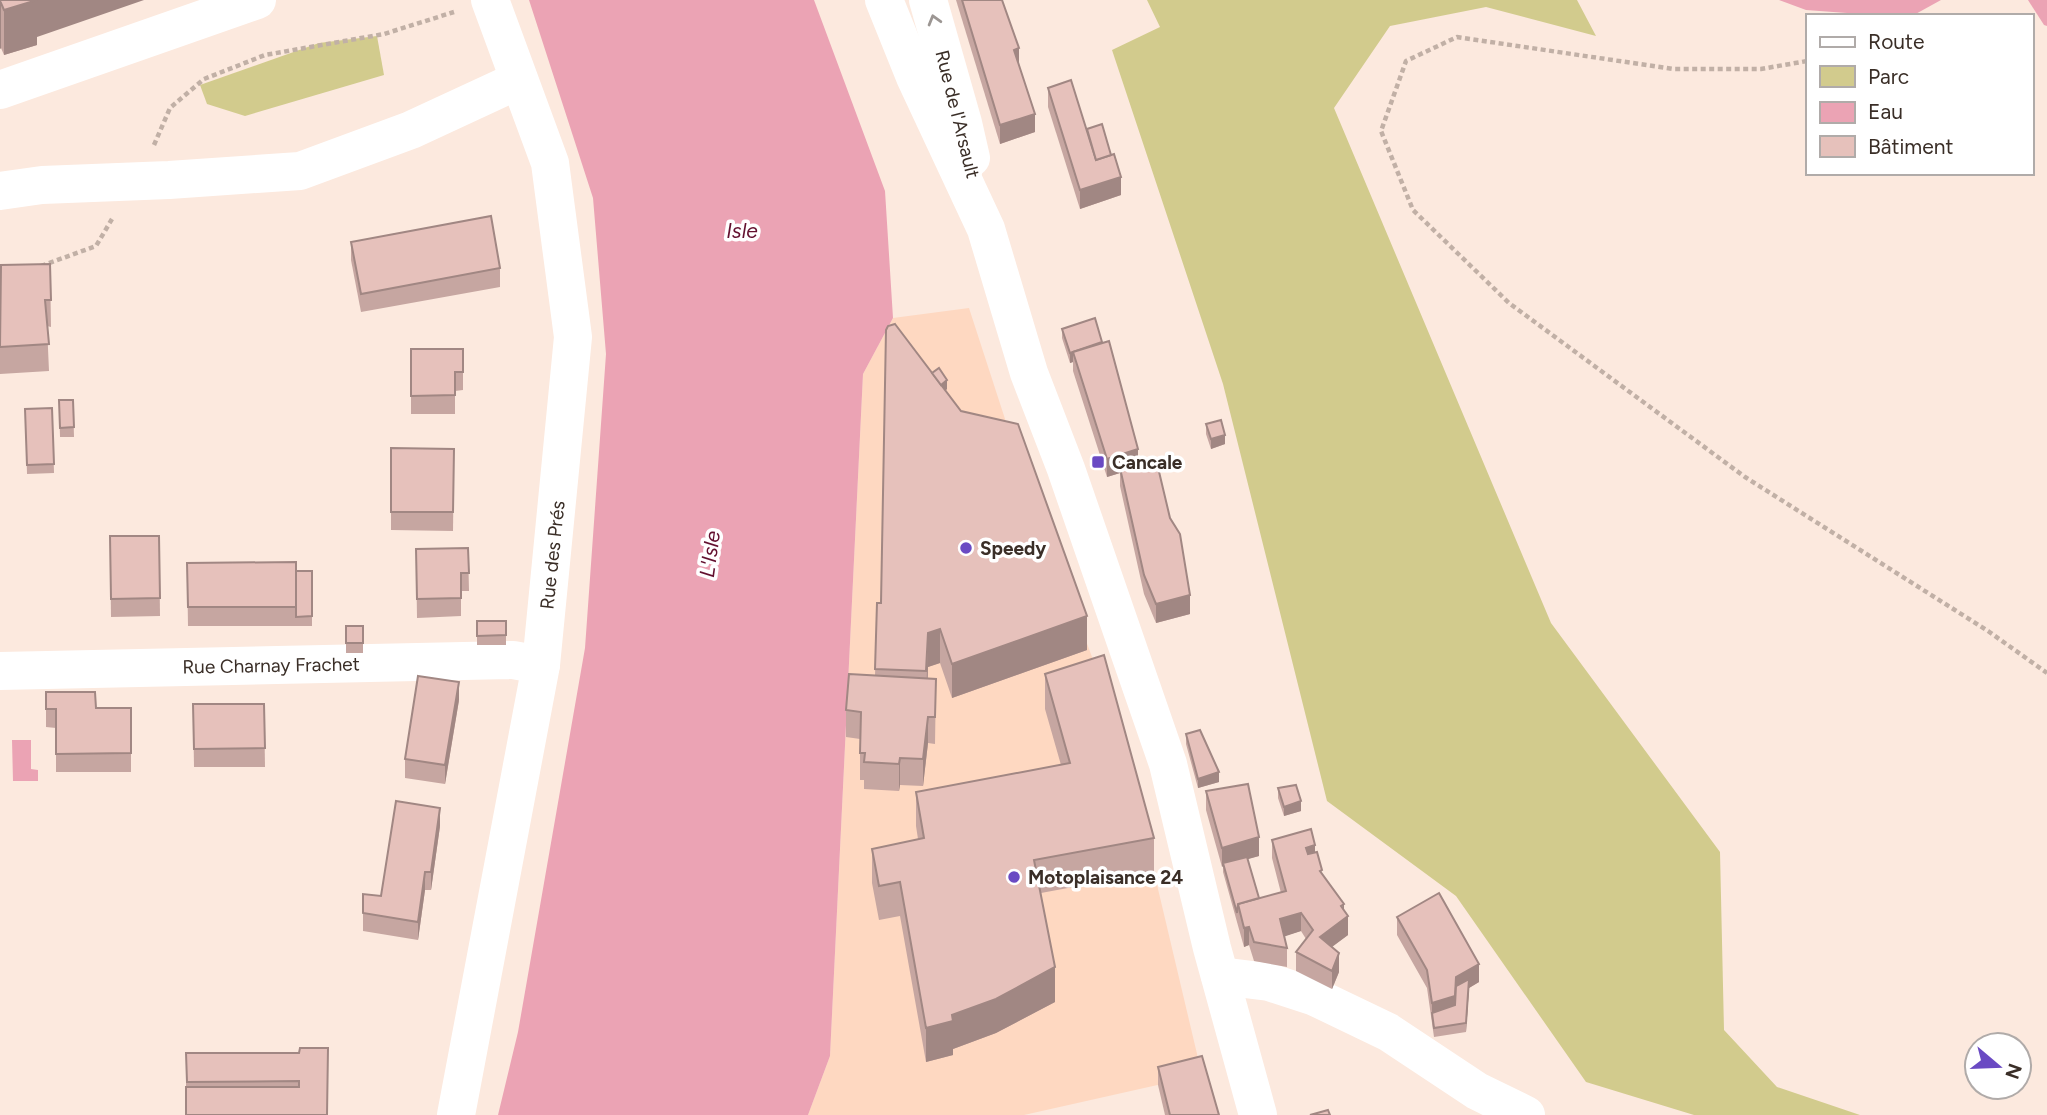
<svg xmlns="http://www.w3.org/2000/svg" width="2047" height="1115" font-family="Figtree,sans-serif">
<style>
.built{fill:#fed8c1}
.green{fill:#d2cb8d}
.water{fill:#eba3b4}
.lines{fill:none;stroke-linecap:round;stroke-linejoin:round}
.path{stroke:#c1b0a6;stroke-width:4.5;stroke-dasharray:5 3.5;stroke-linecap:butt}
.minor{stroke:#fff;stroke-width:38}
.major{stroke:#fff;stroke-width:38}
.wall{fill:#c6a6a1}
.shaded-wall{fill:#a18783}
.building{fill:#e6c1bb;stroke:#a18783;stroke-width:2}
.oneway{stroke:#9c9693}
.poi-dot{fill:#6a4ac3;stroke:#fff;stroke-width:2.5}
.labels{text-anchor:middle;stroke-width:7;stroke-linejoin:round;paint-order:stroke}
.street-label{font-size:19px;fill:#3a2e27;stroke:#fff}
.poi-label{font-size:19px;font-weight:bold;fill:#3a2e27;stroke:#fff;text-anchor:start}
.water-label{font-size:21px;font-style:italic;fill:#63102f;stroke:#fff}
</style>
<rect width="100%" height="100%" fill="#fce9de"/>
<!-- built -->
<path class="built" d="M969,308L1018,459L1104,689L1154,872L1202,1075L1024,1115H808L830,1056L863,374L893,318Z"/>
<!-- green -->
<g class="green">
<path d="M1147,0H1577L1596,36L1486,7L1390,26L1334,108L1551,623L1720,852L1724,1030L1777,1087L1860,1115H1694L1586,1082L1456,896L1327,801L1223,384L1112,50L1160,27Z"/>
<path d="M377,36L384,75L245,116L207,104L200,85L319,43Z"/>
</g>
<!-- water -->
<g class="water">
<path d="M529,0H814L885,191L893,318L863,374L830,1056L808,1115H498L518,1032L585,648L606,354L593,198Z"/>
<path d="M1779,0H1941L1912,16H1888L1806,10Z"/>
<path d="M2028,0H2047V26L2044,25Z"/>
<path d="M12,740H31V769L38,770V781H13Z"/>
</g>
<g class="lines">
<!-- path -->
<g class="path">
<path d="M1807,61L1761,69H1673L1457,37L1406,61L1381,131L1413,210L1509,303L1745,477L1988,631L2047,673"/>
<path d="M154,145L170,108L204,79L265,55L384,34L454,12"/>
<path d="M41,266L96,246L112,219"/>
</g>
<!-- minor -->
<g class="minor">
<path d="M0,90L257,0"/>
<path d="M0,191L42,185L169,180L300,171L411,130L519,80"/>
<path d="M0,671L513,660L541,665"/>
<path d="M1220,976L1269,982L1315,997L1388,1032L1477,1091L1526,1115"/>
<path d="M456,1115L541,665L573,337L550,163L490,0"/>
</g>
<!-- major -->
<g class="major">
<path d="M884,0L915,77L986,229L1029,373L1066,469L1168,764L1212,948L1258,1115"/>
<path d="M928,0L963,123L971,158"/>
</g>
</g>
<!-- wall -->
<g class="wall">
<path d="M0,0L37,37V45L4,55L1,48L0,49Z"/>
<path d="M956,0H1002L1019,65L1035,132L1000,144Z"/>
<path d="M1048,88L1087,129L1121,195L1080,209L1048,107Z"/>
<path d="M351,242L500,268V287L361,312L351,260Z"/>
<path d="M50,264L51,327L47,326L49,371L0,374V285Z"/>
<path d="M1062,329L1138,463L1190,614L1156,623L1144,594L1120,486V473L1107,477L1073,371V362L1070,363L1062,338Z"/>
<path d="M411,349H463V390L455,391V414H411Z"/>
<path d="M932,373L947,389L945,391L1087,650L952,698L940,663L928,667V678L936,679L935,744L928,743L923,786L900,785L899,791L864,789V780H860V739L846,737V710L875,676L877,603H881Z"/>
<path d="M59,400H73L74,437H60Z"/>
<path d="M52,408L54,473L27,474L25,409Z"/>
<path d="M1206,424L1225,444L1211,449L1206,434Z"/>
<path d="M391,448L454,449L453,531L391,530Z"/>
<path d="M110,536H159L160,616L111,617Z"/>
<path d="M468,548L469,591H461V616L417,618L416,549Z"/>
<path d="M187,563L296,571H312V626H188Z"/>
<rect x="477" y="621" width="29" height="24"/>
<rect x="346" y="626" width="17" height="27"/>
<path d="M1045,674L1154,838V872L1041,893L1055,1002L996,1033L953,1049V1055L926,1062L900,916L879,920L872,883V849L918,839L916,826V792L1061,765L1045,709Z"/>
<path d="M46,692L96,708H131V772H56V728L46,727Z"/>
<path d="M459,700L445,784L405,778V759Z"/>
<path d="M193,704H264L265,767H194Z"/>
<path d="M1186,734L1219,782L1198,788L1186,744Z"/>
<path d="M1278,788L1301,811L1284,816L1278,798Z"/>
<path d="M1206,791L1259,856L1247,859L1259,898L1281,893L1272,858V840L1315,852L1322,874L1344,910L1348,935L1331,947L1339,972L1332,989L1296,971V952L1306,939L1301,931L1284,936L1287,948V967L1254,961L1249,945L1244,947L1223,872V866L1222,867L1206,810Z"/>
<path d="M440,826L431,890H425L418,940L363,931V894L381,896Z"/>
<path d="M1397,917L1479,982L1469,988L1466,1032L1434,1037L1427,988L1397,935Z"/>
<path d="M186,1053H299L327,1115H186Z"/>
<path d="M1158,1067L1219,1115H1165L1158,1085Z"/>
</g>
<!-- shaded-wall -->
<g class="shaded-wall">
<path d="M34,0H144L37,37V45L4,55V10Z"/>
<path d="M1,3V48L0,49V4Z"/>
<path d="M1019,48V67L1014,50Z"/>
<path d="M1035,114V132L1000,144V125Z"/>
<path d="M1121,177V195L1080,209V190Z"/>
<path d="M1073,352V362L1070,363V353Z"/>
<path d="M947,380V389L937,398V388Z"/>
<path d="M1225,435V444L1211,449V439Z"/>
<path d="M1138,449V467L1120,468V473L1107,477V459Z"/>
<path d="M1190,595V614L1156,623V604Z"/>
<path d="M1087,616V650L952,698V664Z"/>
<path d="M940,629V663L928,667L926,705L928,633Z"/>
<path d="M459,682V700L445,784V765Z"/>
<path d="M928,717V743L923,786V759Z"/>
<path d="M900,758V785L899,791V764Z"/>
<path d="M1219,772V782L1198,788V779Z"/>
<path d="M1301,801V811L1284,816V807Z"/>
<path d="M440,808V826L431,890V872Z"/>
<path d="M1259,837V856L1224,866L1223,863V866L1222,867V848Z"/>
<path d="M1315,845V864L1306,866V848Z"/>
<path d="M425,872V890L418,940V922Z"/>
<path d="M1344,904V920L1348,916V935L1320,956V937Z"/>
<path d="M1301,913V931L1280,938V919Z"/>
<path d="M1249,927V945L1244,947V928Z"/>
<path d="M1339,953V972L1332,989V971Z"/>
<path d="M1479,964V982L1469,988L1466,1032V1023L1455,1015L1432,1013V1003L1456,977Z"/>
<path d="M1055,967V1002L996,1033L953,1049V1055L926,1062V1028Z"/>
</g>
<!-- building -->
<g class="building">
<path d="M0,0H37L4,10L1,3L0,4Z"/>
<path d="M962,0H1002L1019,48L1014,50L1035,114L1000,125Z"/>
<path d="M1071,80L1096,160L1114,154L1121,177L1080,190L1048,88Z"/>
<path d="M1102,124L1111,155L1096,160L1087,129Z"/>
<path d="M491,216L500,268L361,294L351,242Z"/>
<path d="M50,264L51,300H45L49,344L0,347L1,265Z"/>
<path d="M1095,318L1102,342L1070,353L1062,329Z"/>
<path d="M895,324L961,411L1018,424L1087,616L952,664L940,629L928,633L926,671L875,669L877,603H881L886,330L888,326Z"/>
<path d="M1109,341L1138,449L1107,459L1073,352Z"/>
<path d="M411,349H463V372H455V395L411,396Z"/>
<path d="M939,368L947,380L941,385L932,373Z"/>
<path d="M59,400H73L74,427L60,428Z"/>
<path d="M52,408L54,464L27,465L25,409Z"/>
<path d="M1221,420L1225,435L1211,439L1206,424Z"/>
<path d="M391,448L454,449L453,512H391Z"/>
<path d="M1156,459L1170,518L1180,534L1190,595L1156,604L1144,575L1120,468Z"/>
<path d="M110,536H159L160,598L111,599Z"/>
<path d="M468,548L469,573H461V598L417,599L416,549Z"/>
<path d="M296,562V607H188L187,563Z"/>
<path d="M296,571H312V616L296,617Z"/>
<path d="M477,621H506V635L477,636Z"/>
<rect x="346" y="626" width="17" height="17"/>
<path d="M1104,655L1154,838L1034,860L1055,967L996,999L952,1015L953,1021L926,1028L900,882L879,886L872,849L924,838L916,792L1070,763L1045,674Z"/>
<path d="M849,674L936,679L935,717H928L923,759L900,758L899,764L864,762L865,753H860L861,712L846,710Z"/>
<path d="M418,676L459,682L445,765L405,759Z"/>
<path d="M46,692H95L96,708H131V753L56,754V709H46Z"/>
<path d="M193,704H264L265,748L194,749Z"/>
<path d="M1200,730L1219,772L1198,779L1186,734Z"/>
<path d="M1248,784L1259,837L1222,848L1206,791Z"/>
<path d="M1296,785L1301,801L1284,807L1278,788Z"/>
<path d="M396,801L440,808L431,872H425L418,922L363,913V894L381,896Z"/>
<path d="M1311,829L1315,845L1306,848L1308,854L1317,852L1322,870L1320,871L1344,904L1341,906L1348,916L1320,937L1339,953L1332,971L1296,952L1313,930L1301,913L1280,919L1287,948L1254,942L1249,927L1244,928L1238,904L1286,891L1272,840Z"/>
<path d="M1247,857L1259,898L1238,904L1237,913L1223,863Z"/>
<path d="M1439,893L1479,964L1456,977L1455,996L1432,1003L1427,970L1397,917Z"/>
<path d="M1469,979L1466,1023L1434,1028L1432,1013L1455,1005L1456,986Z"/>
<path d="M300,1048H328L327,1115H186V1087H299V1081L187,1082L186,1053H299Z"/>
<path d="M1202,1056L1219,1115H1170L1158,1067Z"/>
<path d="M1328,1110L1330,1115H1310Z"/>
</g>
<!-- one-way arrows -->
<defs><path id="oneway-chevron" d="M-2-3.5L2.5 0L-2 3.5" fill="none" stroke-width="1.6" stroke-linecap="round" stroke-linejoin="round" transform="scale(1.75)"/></defs>
<use class="oneway" href="#oneway-chevron" transform="translate(934 20) rotate(-106)"/>
<!-- markers -->
<g class="poi-dot">
<rect x="1091" y="455" width="14" height="14" rx="3.5"/>
<circle cx="966" cy="548" r="7"/>
<circle cx="1014" cy="877" r="7"/>
</g>
<g class="labels">
<!-- street labels -->
<g class="street-label">
<text transform="translate(958 114) rotate(76)" y="7">Rue de l'Arsault</text>
<text transform="translate(552 555) rotate(-84)" y="7">Rue des Prés</text>
<text transform="translate(271 665) rotate(-1)" y="7">Rue Charnay Frachet</text>
</g>
<!-- poi labels -->
<g class="poi-label">
<text x="1112" y="469">Cancale</text>
<text x="980" y="555">Speedy</text>
<text x="1028" y="884">Motoplaisance 24</text>
</g>
<!-- water labels -->
<g class="water-label">
<text x="742" y="238">Isle</text>
<text transform="translate(710 554) rotate(-82)" y="7">L'Isle</text>
</g>
</g>
<!-- legend -->
<rect x="1806" y="14" width="228" height="161" fill="#ffffff" stroke="#b0aba9" stroke-width="2"/>
<rect x="1820" y="37" width="35" height="10" fill="#ffffff" stroke="#b0aba9" stroke-width="2"/>
<text x="1868" y="49" font-size="21" fill="#3a2e27">Route</text>
<rect x="1820" y="66" width="35" height="21" fill="#d2cb8d" stroke="#b0aba9" stroke-width="2"/>
<text x="1868" y="84" font-size="21" fill="#3a2e27">Parc</text>
<rect x="1820" y="102" width="35" height="21" fill="#eba3b4" stroke="#b0aba9" stroke-width="2"/>
<text x="1868" y="119" font-size="21" fill="#3a2e27">Eau</text>
<rect x="1820" y="136" width="35" height="21" fill="#e6c1bb" stroke="#b0aba9" stroke-width="2"/>
<text x="1868" y="154" font-size="21" fill="#3a2e27">Bâtiment</text>
<!-- north arrow -->
<g transform="translate(1998 1066) rotate(109)"><circle r="33" fill="#ffffff" stroke="#b0aba9" stroke-width="2"/>
<path d="M0-5L12 26L0 18L-12 26Z" fill="#6a4ac3"/>
<text y="-10" font-size="19" font-weight="bold" text-anchor="middle" fill="#3a2e27">N</text>
</g>
</svg>
